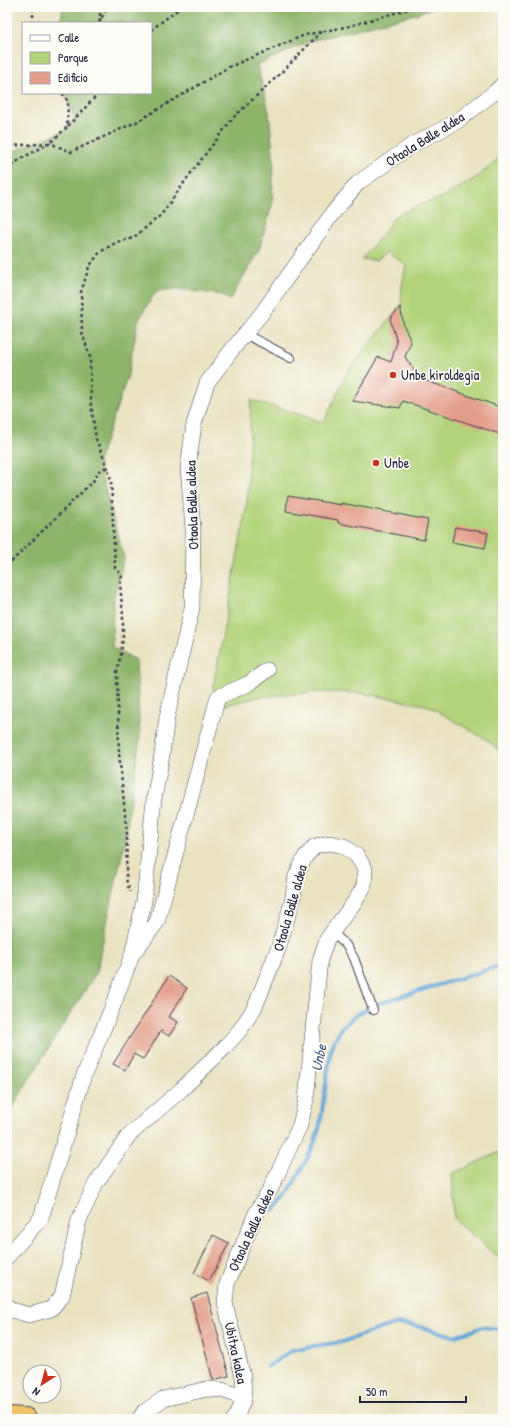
<svg xmlns="http://www.w3.org/2000/svg" width="510" height="1426" font-family="'Patrick Hand',sans-serif">
<style>
.green{fill:#b2d37a;stroke:#6a7a5a}
.forest{fill:#8db56a;stroke:#586c52}
.lines{fill:none;stroke-linecap:round;stroke-linejoin:round}
.stream{stroke:#63a5d7;stroke-width:4}
.building{fill:#e39d8b}
.service-casing{stroke:#403f4f;stroke-width:10}
.minor-casing{stroke:#403f4f;stroke-width:16}
.motorway-casing{stroke:#403f4f;stroke-width:24}
.path{stroke:#403f4f;stroke-width:2.5;stroke-dasharray:3 3;stroke-linecap:butt}
.service{stroke:#fff;stroke-width:8}
.minor{stroke:#fff;stroke-width:15}
.motorway{stroke:#f0c369;stroke-width:22}
.poi-dot{fill:#c8321e;stroke:#fdfcf7;stroke-width:1.5}
.labels{text-anchor:middle;stroke-width:3.5;stroke-linejoin:round;paint-order:stroke}
.street-label{font-size:14px;fill:#22223b;stroke:#fdfcf7}
.poi-label{font-size:14px;fill:#22223b;stroke:#fdfcf7;text-anchor:start}
.water-label{font-size:15px;font-style:italic;fill:#3f5d81;stroke:#fdfcf7}
</style>
<rect width="100%" height="100%" fill="#fdfcf7"/>
<filter id="ink" filterUnits="userSpaceOnUse"><feTurbulence type="fractalNoise" baseFrequency=".025" numOctaves="2"/><feDisplacementMap in="SourceGraphic" scale="8" xChannelSelector="R" yChannelSelector="G"/><feConvolveMatrix kernelMatrix="1 2 1 2 8 2 1 2 1" color-interpolation-filters="sRGB"/></filter>
<filter id="wash" filterUnits="userSpaceOnUse"><feTurbulence type="fractalNoise" baseFrequency=".012" numOctaves="4" result="noise"/><feDisplacementMap in="SourceGraphic" scale="16" xChannelSelector="R" yChannelSelector="G"/><feGaussianBlur stdDeviation="0.9" result="paint"/><feColorMatrix in="noise" values="0 0 0 0 0 0 0 0 0 0 0 0 0 0 0 0 0 1.4 0 .05"/><feComposite in="paint" operator="in"/></filter>
<g filter="url(#wash)">
<rect width="100%" height="100%" fill="#e9e3c2"/>
<!-- green -->
<g class="green">
<path d="M503,155V754L487,740L429,706L362,693L318,692L258,697L222,706L213,688L247,504L251,400L324,422L348,371L401,305L402,286L406,265L387,252L376,261L362,259L382,235L395,216L419,205L443,197L477,177Z"/>
<path d="M503,1150V1258H499L454,1219L452,1174Z"/>
</g>
<!-- forest -->
<path class="forest" d="M63,7H434L416,14L310,41L257,65L269,112L274,161L272,205L259,250L230,300L223,295L177,289L156,291L138,321L128,375L98,462L124,558L113,601L112,647L136,660L140,737L125,840L96,973L23,1089L7,1119V154L66,130L74,119L65,93H151V23H60Z"/>
<g class="lines">
<!-- stream -->
<g class="stream">
<path d="M275,1210L287,1196L313,1147L320,1125L331,1048L341,1028L357,1014L380,1003L503,965"/>
<path d="M267,1367L294,1349H304L314,1346L342,1342L388,1326L399,1324L412,1325L454,1336L472,1331L481,1327L503,1329"/>
</g>
</g>
<g id="blocks">
<!-- building -->
<g class="building">
<path d="M400,307L404,326L411,342L405,357L414,370L424,380L503,408V435L403,401L400,408L352,401L378,357L391,362L397,342L390,319Z"/>
<path d="M288,496L341,505V503L428,520L424,540L338,523V520L286,511Z"/>
<path d="M455,527L488,533L485,548L452,542Z"/>
<path d="M169,976L187,988L169,1017L178,1022L169,1036L161,1031L143,1059L134,1054L125,1070L113,1064Z"/>
<path d="M213,1235L229,1243L209,1281L194,1273Z"/>
<path d="M207,1293L229,1376L213,1380L191,1298Z"/>
</g>
</g>
</g>
<g filter="url(#ink)">
<use href="#blocks" fill-opacity="0" stroke="#403f4f" stroke-width="1"/>
<g class="lines">
<defs>
<g id="service">
<path d="M245,334L291,358"/>
<path d="M332,932L346,945L354,958L373,1010"/>
</g>
<g id="minor">
<path d="M135,951L157,922L218,697L248,684L267,670"/>
<path d="M7,1257L41,1218L84,1075L112,1008L132,955L144,901L154,799L161,761L167,717L192,608L193,529L188,467L194,424L207,383L231,351L262,313L332,214L358,183L412,145L456,122L495,92L503,84"/>
<path d="M7,1306L12,1310L29,1315L51,1309L62,1296L79,1220L96,1183L129,1135L182,1089L224,1048L240,1030L255,1007L278,949L292,903L296,876L305,857L315,846L330,843L344,846L357,856L365,869L364,886L356,900L327,939L320,960L306,1100L300,1125L271,1188L256,1213L227,1284L225,1303L243,1377L244,1398L236,1418L234,1419"/>
<path d="M139,1419L144,1412L163,1399L207,1389L222,1390L244,1398"/>
</g>
<path id="motorway" d="M7,1418L25,1419"/>
</defs>
<!-- service casing -->
<use href="#service" class="service-casing"/>
<!-- minor casing -->
<use href="#minor" class="minor-casing"/>
<!-- motorway casing -->
<use href="#motorway" class="motorway-casing"/>
<!-- path -->
<g class="path">
<path d="M100,7V21"/>
<path d="M33,23V7"/>
<path d="M99,23L107,7"/>
<path d="M151,30L181,7"/>
<path d="M68,126L99,93"/>
<path d="M7,141L10,146L50,143L67,127L68,101L62,93"/>
<path d="M7,169L22,158L50,143L71,152L138,121L229,67L305,35L350,26L415,7"/>
<path d="M108,469L96,439L91,404L90,357L82,332L81,292L89,267L100,252L117,242L133,238L161,215L191,173L233,118L284,70L321,32"/>
<path d="M7,566L94,480L99,471L104,468L108,469L111,480L115,568L121,574L122,579L120,584L123,616V637L121,654L117,672L119,753L127,834L126,879L130,892"/>
</g>
<!-- service -->
<use href="#service" class="service"/>
<!-- minor -->
<use href="#minor" class="minor"/>
<!-- motorway -->
<use href="#motorway" class="motorway"/>
</g>
</g>
<!-- markers -->
<g class="poi-dot">
<circle cx="393" cy="375" r="4"/>
<circle cx="376" cy="463" r="4"/>
</g>
<g class="labels">
<!-- street labels -->
<g class="street-label">
<text transform="translate(425 139) rotate(-32)" y="5">Otaola Balle aldea</text>
<text transform="translate(192 505) rotate(-92)" y="5">Otaola Balle aldea</text>
<text transform="translate(290 908) rotate(-74)" y="5">Otaola Balle aldea</text>
<text transform="translate(251 1230) rotate(-65)" y="5">Otaola Balle aldea</text>
<text transform="translate(236 1353) rotate(78)" y="5">Ubitxa kalea</text>
</g>
<!-- poi labels -->
<g class="poi-label">
<text x="401" y="380">Unbe kiroldegia</text>
<text x="384" y="468">Unbe</text>
</g>
<!-- water labels -->
<g class="water-label">
<text transform="translate(319 1058) rotate(-78)" y="5">Unbe</text>
</g>
</g>
<!-- margin -->
<rect width="510" height="1426" fill="none" stroke="#fdfcf7" stroke-width="24"/>
<!-- legend -->
<rect x="22" y="22" width="130" height="72" fill="#fdfcf7" stroke="#a5a5ac"/>
<rect x="30" y="35" width="20" height="6" fill="#ffffff" stroke="#a5a5ac"/>
<text x="58" y="42" font-size="12" fill="#22223b">Calle</text>
<rect x="30" y="52" width="20" height="12" fill="#b2d37a" stroke="#a5a5ac"/>
<text x="58" y="62" font-size="12" fill="#22223b">Parque</text>
<rect x="30" y="72" width="20" height="12" fill="#e39d8b" stroke="#a5a5ac"/>
<text x="58" y="82" font-size="12" fill="#22223b">Edificio</text>
<!-- north arrow -->
<g transform="translate(42 1384) rotate(216)"><circle r="19" fill="#fdfcf7" stroke="#a5a5ac"/>
<path d="M0-3L7 15L0 10L-7 15Z" fill="#c8321e"/>
<text y="-6" font-size="11" font-weight="bold" text-anchor="middle" fill="#22223b">N</text>
</g>
<!-- scale -->
<path d="M360 1396v6h106v-6" fill="none" stroke="#22223b" stroke-width="2"/>
<text x="366" y="1396" font-size="12" fill="#22223b" stroke="#fdfcf7" stroke-width="3" paint-order="stroke">50 m</text>
</svg>
